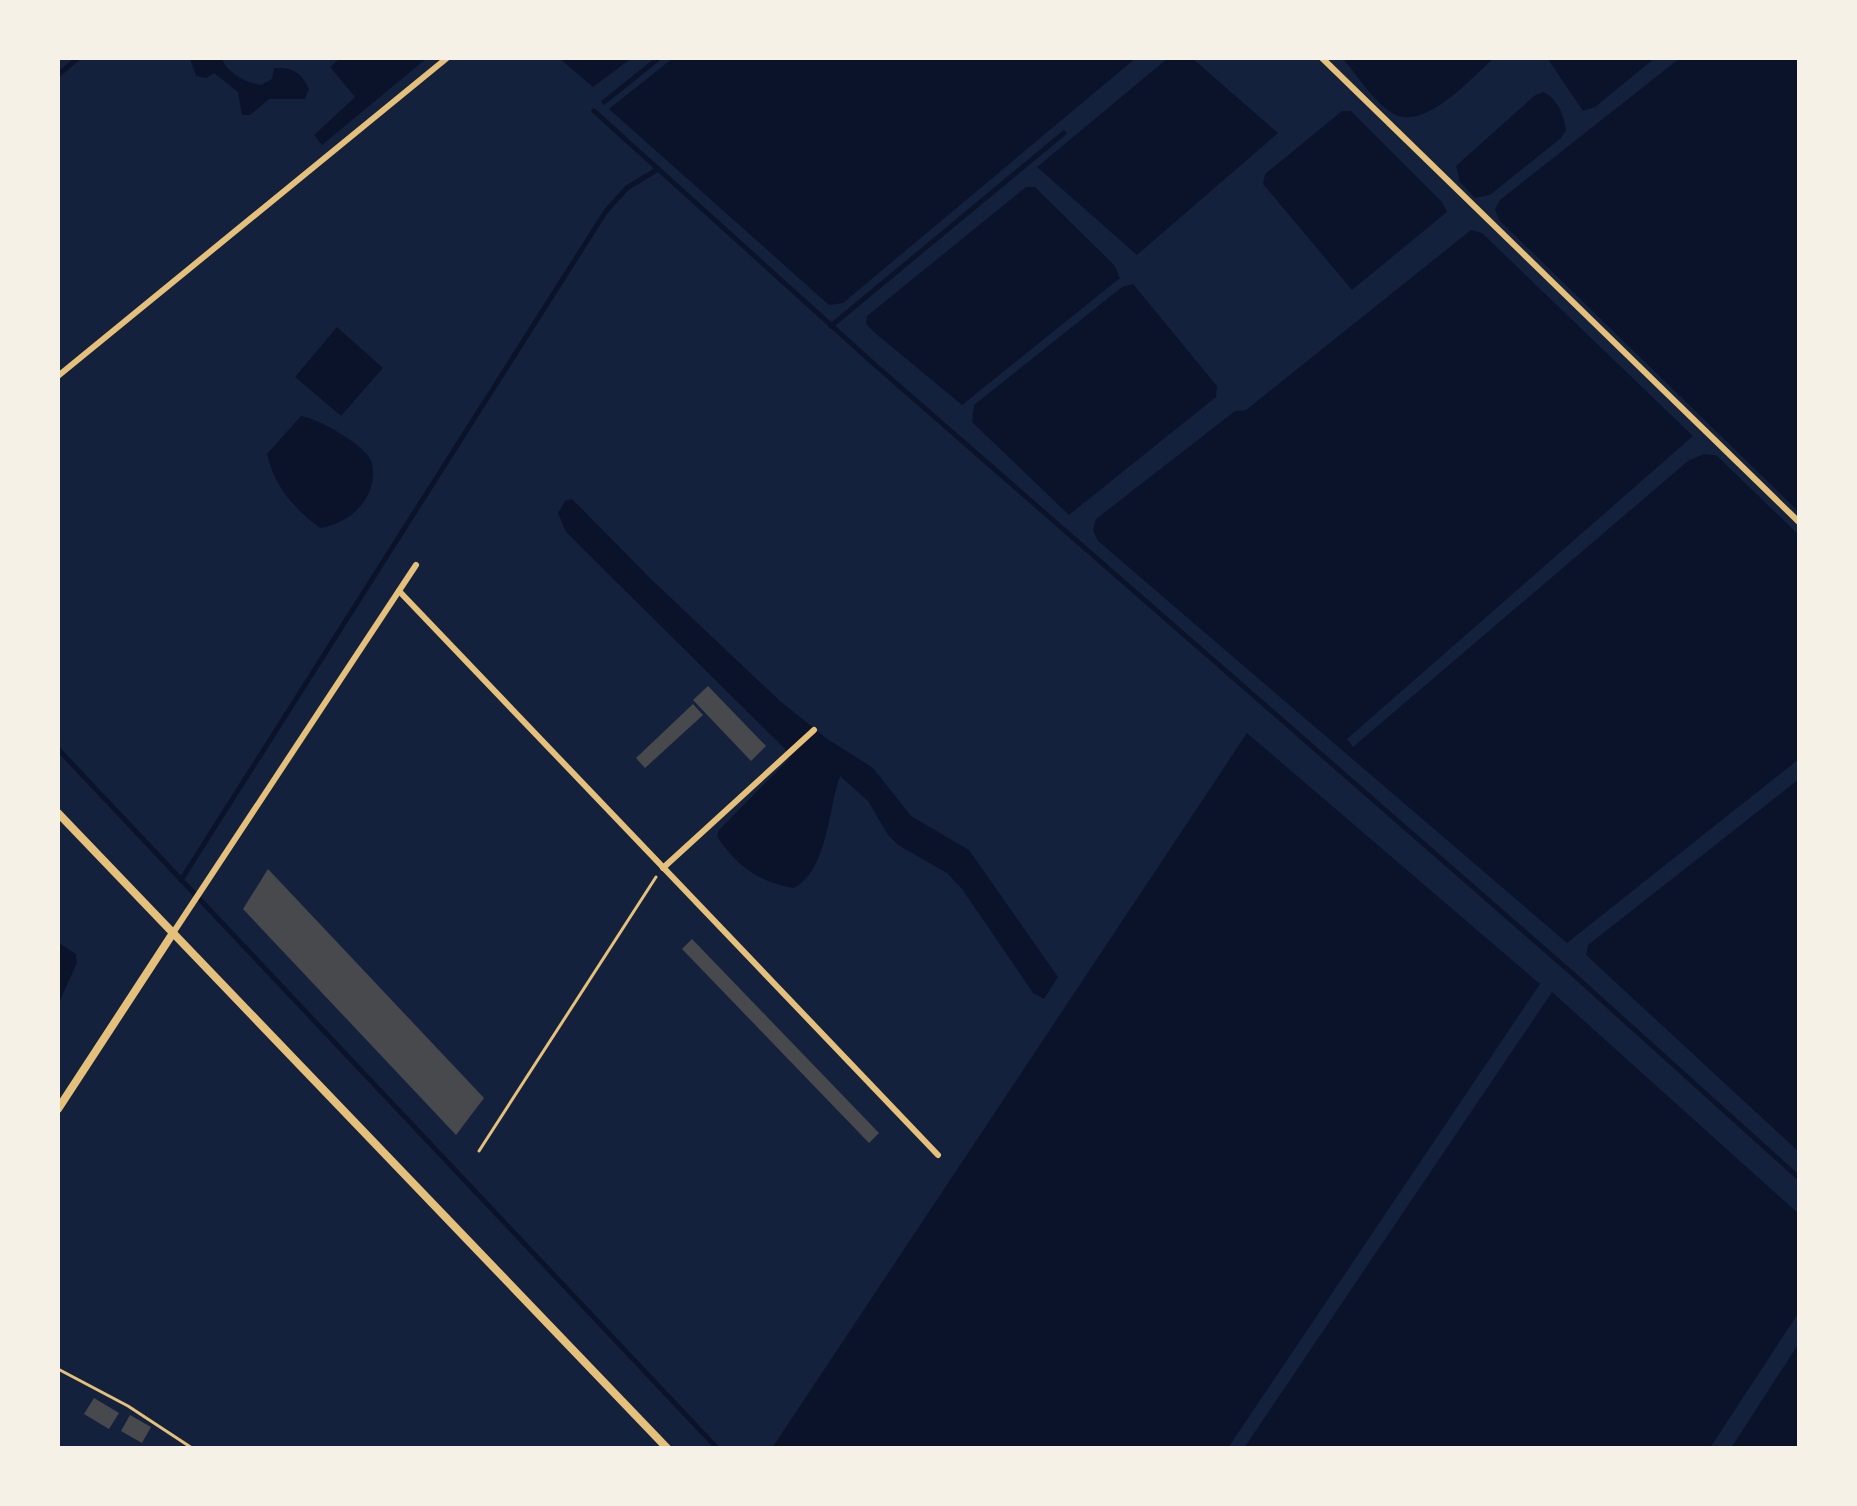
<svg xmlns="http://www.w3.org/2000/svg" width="1857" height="1506" font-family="Mulish,sans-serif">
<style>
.water{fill:#0b132b}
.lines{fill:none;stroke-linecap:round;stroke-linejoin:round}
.stream{stroke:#0b132b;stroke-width:5}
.building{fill:#48494c}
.path{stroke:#e5c07b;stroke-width:3}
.service{stroke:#e5c07b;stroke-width:6}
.minor{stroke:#e5c07b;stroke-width:8}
</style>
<rect width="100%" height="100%" fill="#14213d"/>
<!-- water -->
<g class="water">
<path d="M190,58H221C229,74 244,82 261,85L272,79L274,68C293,67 301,72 309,89L305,99H269L250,115H242L238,92L214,73L206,78L196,76Z"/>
<path d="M340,58H427L322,145L314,135L355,97L330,67Z"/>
<path d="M559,58H632L593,87Z"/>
<path d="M673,58H1136L843,303L829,305L609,109Z"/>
<path d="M1168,58H1192L1278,133L1137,255L1037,167Z"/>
<path d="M1342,58H1494C1471,78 1424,133 1392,113C1373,101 1357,75 1342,58Z"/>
<path d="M1547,58H1655L1595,107L1583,111Z"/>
<path d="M1680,58H1799V512L1499,220L1495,209L1500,200Z"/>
<path d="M1543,92C1557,98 1564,115 1566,130L1561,138L1490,195L1475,198L1460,182L1456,166L1534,96Z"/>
<path d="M1342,111H1351L1442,202L1447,212L1352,290L1263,184L1265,174Z"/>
<path d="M1026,187H1035L1114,265L1120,278L962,405L875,333L866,324L867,316Z"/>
<path d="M1471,230L1482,233L1693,436L1347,739L1353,747L1688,461L1704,454L1716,455L1799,535V759L1567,943L1098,541L1093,530L1096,519L1235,411L1246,410Z"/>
<path d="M1133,284L1217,386L1216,397L1069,515L972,422L974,405L1122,287Z"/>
<path d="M337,327L383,368L341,416L295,377Z"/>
<path d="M301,416C317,418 368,446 372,463C379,497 350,524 320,528C294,509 274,486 267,454Z"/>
<path d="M572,499L652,580L780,701L826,738L873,768L911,816L969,850L1058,977L1044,999L1033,993L962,889L947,873L898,845L888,835L868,801L840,776C828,809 828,870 794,888C760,883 735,865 717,836L719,830L789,759L785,749L566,532L558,513L565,501Z"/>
<path d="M1247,733L1540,984L1228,1448H772Z"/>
<path d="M1799,779V1152L1586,955L1588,945Z"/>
<path d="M58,942L76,954L77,963L58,1005Z"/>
<path d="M1552,992L1799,1214V1312L1710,1448H1244Z"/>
<path d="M1799,1343V1448H1731Z"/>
</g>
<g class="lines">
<!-- stream -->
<g class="stream">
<path d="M58,75L78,58"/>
<path d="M604,102L659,58"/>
<path d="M594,111L874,364L1574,975L1799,1178"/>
<path d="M831,326L1064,133"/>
<path d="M58,749L717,1448"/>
<path d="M181,880L606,211L627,188L658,169"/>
</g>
</g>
<!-- building -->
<g class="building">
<path d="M708,686L766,746L751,761L693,700Z"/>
<path d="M693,704L703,715L645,768L636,758Z"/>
<path d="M268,869L484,1098L456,1135L243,909Z"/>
<path d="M692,939L879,1133L869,1143L682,949Z"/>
<path d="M94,1398L119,1413L109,1429L84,1414Z"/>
<path d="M130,1415L151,1427L142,1443L121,1431Z"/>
</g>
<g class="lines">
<!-- path -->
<g class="path">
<path d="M479,1151L656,877"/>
<path d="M58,1369L128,1406L192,1448"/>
</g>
<!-- service -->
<g class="service">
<path d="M1322,58L1799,522"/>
<path d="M58,376L447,58"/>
<path d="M399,591L938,1155"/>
<path d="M663,868L814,730"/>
<path d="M173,933L416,565"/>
</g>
<!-- minor -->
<g class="minor">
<path d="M58,813L667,1448"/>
<path d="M58,1109L173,933"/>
</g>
</g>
<!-- border -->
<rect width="1857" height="1506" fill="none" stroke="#f6f1e7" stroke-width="120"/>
</svg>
